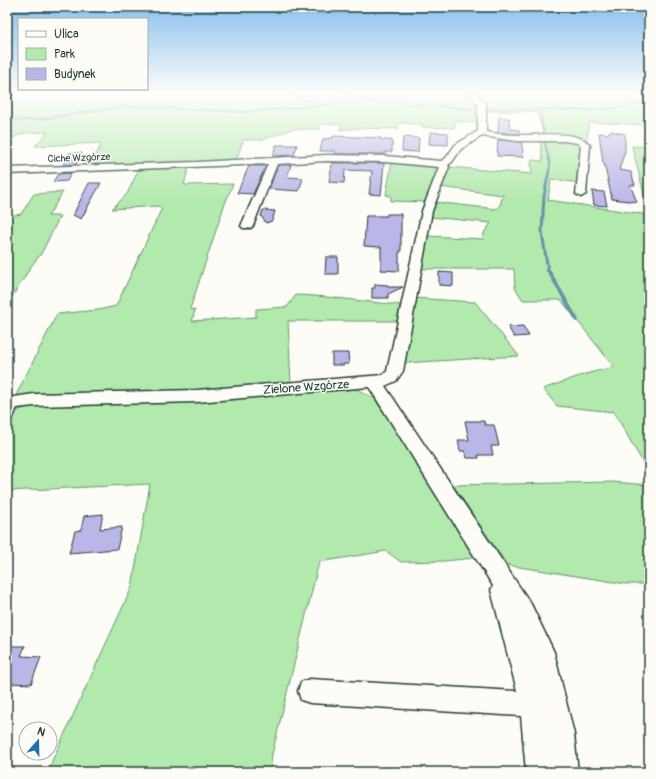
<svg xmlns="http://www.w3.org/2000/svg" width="656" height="779" font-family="Pangolin,sans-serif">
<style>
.green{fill:#b2e9ac;stroke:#689370}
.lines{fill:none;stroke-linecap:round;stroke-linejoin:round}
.stream-far2{stroke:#6694a8;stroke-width:2}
.stream-far1{stroke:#6694a8;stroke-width:3}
.stream{stroke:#6694a8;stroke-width:3.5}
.building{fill:#bbb6e8;stroke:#1f3d34}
.minor-casing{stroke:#1f3d34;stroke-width:3}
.minor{fill:#fdfcf7;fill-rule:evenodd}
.labels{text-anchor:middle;stroke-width:3;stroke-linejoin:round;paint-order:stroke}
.far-street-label{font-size:10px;fill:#1f3d34;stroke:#fdfcf7}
.street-label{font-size:12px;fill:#1f3d34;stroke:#fdfcf7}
</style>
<rect width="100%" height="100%" fill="#fdfcf7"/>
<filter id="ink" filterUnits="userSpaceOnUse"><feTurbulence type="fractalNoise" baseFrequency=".025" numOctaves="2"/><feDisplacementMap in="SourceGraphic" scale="8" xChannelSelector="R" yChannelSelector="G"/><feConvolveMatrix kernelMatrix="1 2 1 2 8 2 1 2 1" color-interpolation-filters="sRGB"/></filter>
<g filter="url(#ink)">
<!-- green -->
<g class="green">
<path d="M7,94H45V97L68,94H330L334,98L350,100L344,94L388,96H395L394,94H471L479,103L478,123L456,121L454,128L422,127V124L398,123V129L361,128L340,130L342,124H321L320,129H292L262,140H243L236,161L85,166L99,150L101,143L35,146L48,132L24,133L7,141Z"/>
<path d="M476,94H649V125L589,122L587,139L542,136L543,132L537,112L486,111Z"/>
<path d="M568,139L582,144L580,183L551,179L548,200L649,215V223H644L643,232L649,235V473L614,412L557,406L543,389L585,374L614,367L561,300H523L515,288L514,269H420L428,236L483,239L484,233L491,223L431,217L434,202L496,209L500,205L503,195L440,187L448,167L532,174L531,160L543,161L540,140Z"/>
<path d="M632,146L649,147V214Z"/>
<path d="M392,161L401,164L403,162L436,165L440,167L426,202L391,201V196L386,195Z"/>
<path d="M189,166L184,185L233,184L224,206L190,309L195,310L192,321L256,317V309L287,307L296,295C331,296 365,302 400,305L397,321H288L291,384L180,393L14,399L57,314L98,310L116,306L162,208L158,206L112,209L127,194L140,167Z"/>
<path d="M63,192L48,216H60L41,254L32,265L7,305V216L21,214L34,194Z"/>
<path d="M413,298L475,302L519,356L403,363Z"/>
<path d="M356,389L374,398L409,449L475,558L444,561L401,562L386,551L319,562L272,754L270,772H47L132,587L150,484L7,491V431L13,413L26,407L43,404L94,405L189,400Z"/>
<path d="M613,482L649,485V584H626L507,565L453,485Z"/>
</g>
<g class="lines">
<!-- stream-far2 -->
<g class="stream-far2">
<path d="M283,94L320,104"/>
<path d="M540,110L544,135"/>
<path d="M7,121L42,119L127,106L245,112L372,101L476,109L580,110L610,109L649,102"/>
<path d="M544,139L550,164L549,172"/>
</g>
<!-- stream-far1 -->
<path class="stream-far1" d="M548,271L542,232L544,196L549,171"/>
<!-- stream -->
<path class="stream" d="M548,270L577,320"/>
</g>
<!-- building -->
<g class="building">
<path d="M499,117L509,118L510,129L519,130V134L498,132Z"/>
<path d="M611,131L625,134V151L619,170L631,172L635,185H630L637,202L612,199L604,163H603L599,133L608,134L609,132Z"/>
<path d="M430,132L448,133V145L429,144Z"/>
<path d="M333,136L381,138V140H392V152H385V154H334V151H320L323,139L333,138Z"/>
<path d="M403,137L419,138L418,152L402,151Z"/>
<path d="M498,140L521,142L524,157L497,156Z"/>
<path d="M276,145H297L294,155L273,156Z"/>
<path d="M69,153H82L76,164L63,165Z"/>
<path d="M332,163H384L381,195L369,194L372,171L345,170L344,183L329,182Z"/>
<path d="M278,165H291L287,177L303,178L299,191L269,189Z"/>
<path d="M249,166H266L253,194L237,193Z"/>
<path d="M71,173L67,181L53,182L58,174Z"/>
<path d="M89,183H101L81,219L73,215Z"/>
<path d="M592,191L604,192L607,206L594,205Z"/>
<path d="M263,210L275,211L272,221L266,223L261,216Z"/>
<path d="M387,214H401V252H399V271L381,270V247L364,246L366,216H387Z"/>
<path d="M326,257H338V274H325Z"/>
<path d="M439,272L453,273V286L439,285Z"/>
<path d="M375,284L388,285V287H403L388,294V298H372V288H375Z"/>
<path d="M523,326L529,336L514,337L508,327Z"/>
<path d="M332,353H348L349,364H344V365H332Z"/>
<path d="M465,421H484L485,425H494L499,446H491L493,455H478L479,458H467L465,451H460L458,440H469Z"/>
<path d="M103,514L100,529L122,527L117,549L69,553L75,531L81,530L84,516Z"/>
<path d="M7,646H25L21,656L41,657L31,684L7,683Z"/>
</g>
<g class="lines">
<defs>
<path id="minor" d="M469,94H477L486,104V132C496,134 507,135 518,135C537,136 577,129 590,145L586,194L581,197L576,194L581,146L578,143L564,141H517L482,136L461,149L452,162L448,165L449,167L432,211L403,371L396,381L385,386L531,604L554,652L574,734L578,772H526L521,716L310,703L301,700L298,691L301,682L310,679L517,691L491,590L493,586L369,387L197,402L34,406L17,408L13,417L7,419V398L34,394L197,390L383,375L387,371L422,211L439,167L385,162L327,161L277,164L253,226L251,228H243L241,226L268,164L7,174V168L197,162L327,155L385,156L441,161L446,158L455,145L478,131V104Z"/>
</defs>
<!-- minor casing -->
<use href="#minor" class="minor-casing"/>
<!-- minor -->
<use href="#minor" class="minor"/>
</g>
</g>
<!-- sky -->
<linearGradient id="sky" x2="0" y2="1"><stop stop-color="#87beed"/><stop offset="0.46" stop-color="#fefefb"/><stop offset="1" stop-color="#fefefb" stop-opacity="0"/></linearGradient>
<rect width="656" height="203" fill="url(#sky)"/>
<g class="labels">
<!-- far-street labels -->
<g class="far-street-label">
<text transform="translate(79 157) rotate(-2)" y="4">Ciche Wzgórze</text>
</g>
<!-- street labels -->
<g class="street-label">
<text transform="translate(306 387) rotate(-4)" y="4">Zielone Wzgórze</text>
</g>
</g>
<!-- margin -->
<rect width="656" height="779" fill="none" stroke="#fdfcf7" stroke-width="24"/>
<rect x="12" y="12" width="632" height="755" fill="none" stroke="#1f3d34" stroke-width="1.5" filter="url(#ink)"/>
<!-- legend -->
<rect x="18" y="18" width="130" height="72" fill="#fdfcf7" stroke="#a4b0a9"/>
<rect x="26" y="31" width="20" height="6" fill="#fdfcf7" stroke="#a4b0a9"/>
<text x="54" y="38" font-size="12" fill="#1f3d34">Ulica</text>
<rect x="26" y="48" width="20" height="12" fill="#b2e9ac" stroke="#a4b0a9"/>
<text x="54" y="58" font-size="12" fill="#1f3d34">Park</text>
<rect x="26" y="68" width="20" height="12" fill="#bbb6e8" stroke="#a4b0a9"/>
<text x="54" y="78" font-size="12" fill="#1f3d34">Budynek</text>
<!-- north arrow -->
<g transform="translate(38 741) rotate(20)"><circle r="19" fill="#fdfcf7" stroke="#a4b0a9"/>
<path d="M0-3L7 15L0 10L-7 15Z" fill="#1f6fb2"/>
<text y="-6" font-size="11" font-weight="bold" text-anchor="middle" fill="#1f3d34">N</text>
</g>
</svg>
